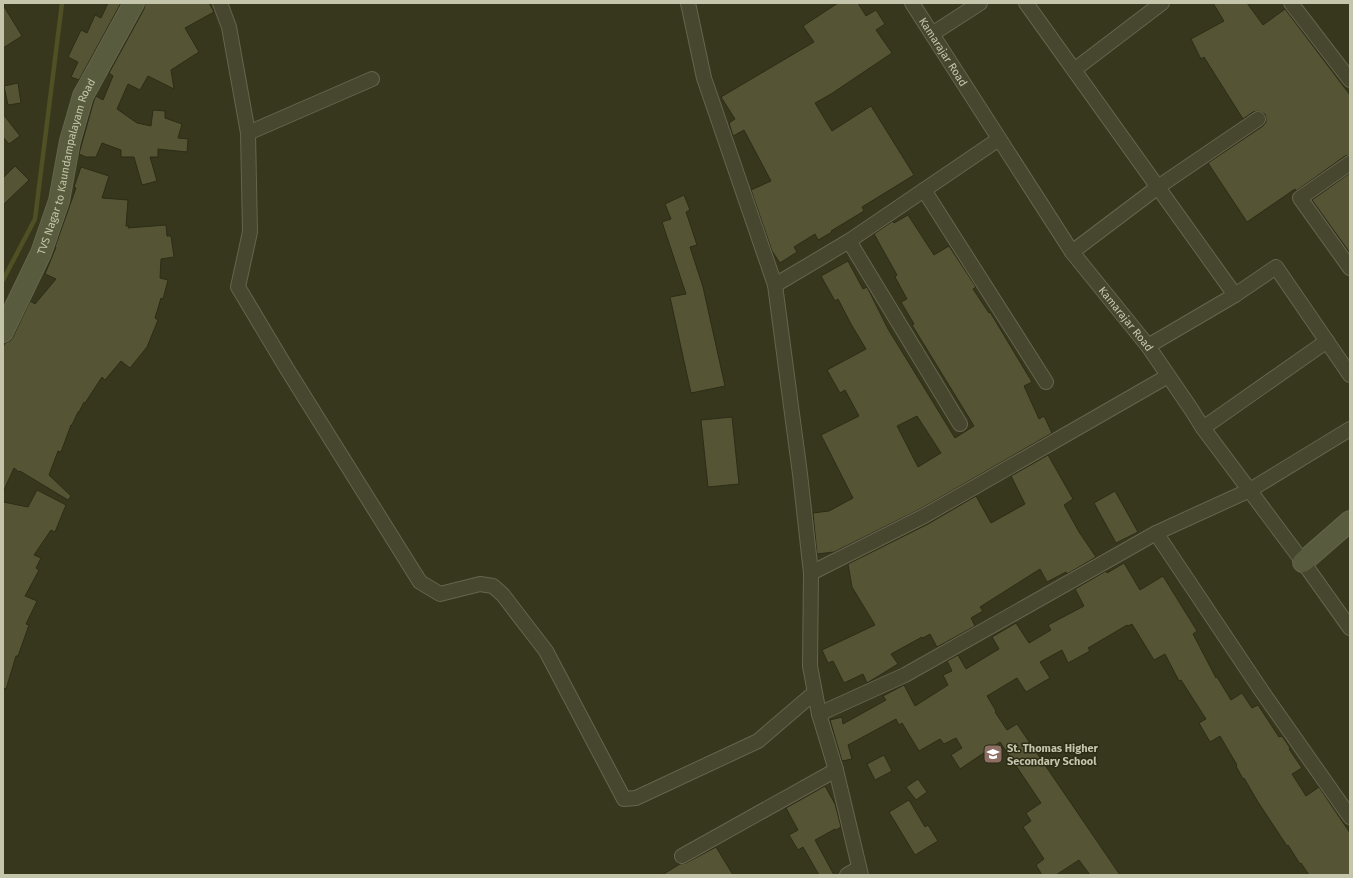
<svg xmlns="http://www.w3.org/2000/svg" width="1353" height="878" font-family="'Fira Sans',sans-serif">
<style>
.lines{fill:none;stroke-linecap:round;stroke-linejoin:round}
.stream{stroke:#4f5024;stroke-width:4.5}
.building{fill:#555535;stroke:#2d2d18;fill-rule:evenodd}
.street-casing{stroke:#65654e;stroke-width:16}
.secondary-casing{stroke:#65654e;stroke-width:22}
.street{stroke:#474730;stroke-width:14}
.secondary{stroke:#595b3e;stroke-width:20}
.labels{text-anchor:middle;stroke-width:3;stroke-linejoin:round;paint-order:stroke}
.street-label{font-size:11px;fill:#c4c5aa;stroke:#2b2b16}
.poi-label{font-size:11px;font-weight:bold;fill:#c4c5aa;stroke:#2b2b16;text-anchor:start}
</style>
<rect width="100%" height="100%" fill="#37371d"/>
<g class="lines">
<!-- stream -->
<path class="stream" d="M3,280L35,219L62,3"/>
</g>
<!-- building -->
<g class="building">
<path d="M108,3H121L79,80L71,77L78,62L68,57L81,30L87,33L95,15L101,18Z"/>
<path d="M145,3H209L214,12L185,28L199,52L171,70L174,89L148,76L140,90L128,84L117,109L137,123L151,126L153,110L165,111V118L182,124L178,138L188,139L187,152L158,149V157H150L157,181L142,185L134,157H121V150L102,143L96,157H86L79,154L94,100L96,96L103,100L113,76L109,73L144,9Z"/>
<path d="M838,3H858L866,16L876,10L885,24L876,30L892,53L831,94L815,103L832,131L871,106L914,175L862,207L864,211L831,231L832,232L818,240L815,234L794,247L797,252L780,263L772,251L751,190L771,181L744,130L733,136L729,123L735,119L721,97L814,42L803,26Z"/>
<path d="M1213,3H1247L1263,25L1285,9L1350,95V155L1345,156L1296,191L1295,189L1247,222L1208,163L1263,126L1266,122V118L1265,114L1258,111L1253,112L1243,119L1204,57L1201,59L1191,39L1224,21Z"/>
<path d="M3,5L22,36L3,48Z"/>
<path d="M18,83L21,103L8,105L4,86Z"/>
<path d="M3,114L20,136L9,144L3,137Z"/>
<path d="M15,166L29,180L3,205V178Z"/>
<path d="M81,167L109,176L102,198L128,200L126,226H129L128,228L166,225L167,236H171L174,257L161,259L160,278L168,280L163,299L161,298L155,318L158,320L147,347L130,368L121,361L105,380L102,377L85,403L84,402L79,412H78L72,425H71L61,452L58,451L49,475L71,496L68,500L20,471L19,472L14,468L3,492V347L5,343L10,341L13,337L30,301L35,304L56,279L45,274L56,247H55L76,188L74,187Z"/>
<path d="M1350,173V253L1312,200Z"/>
<path d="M684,195L690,210L686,212L697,245L690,247L703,287L725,386L691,393L670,297L686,294L662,222L671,219L665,204Z"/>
<path d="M908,215L934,255L949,246L976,287L973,289L989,313L990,312L1032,382L1024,386L1039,419L1044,416L1052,433L920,509L834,552L817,554L813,513L829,511L853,498L821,435L859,416L845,390L840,393L827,370L866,349L851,324L838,299L835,301L821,276L848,261L863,289L867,287L888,329L955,438L974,426L912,325L914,324L901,302L907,299L895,277L897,275L874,234L893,221L894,223ZM917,416L941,453L918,467L897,426Z"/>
<path d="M732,417L739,484L708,487L701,420Z"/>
<path d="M1048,455L1073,499L1064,505L1079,532L1096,557L1067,574L1066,572L1047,582L1040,569L980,607L983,611L971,618L975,626L937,647L930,634L923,638L922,637L891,654L898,664L867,683L863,674L844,683L833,661L828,663L822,650L875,625L852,587L848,564L928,524L976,496L991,523L1025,504L1011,476Z"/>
<path d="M37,490L66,505L55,532L51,530L34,555L41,558L36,568L39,570L25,596L37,601L26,624L29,625L18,656H16L6,689L3,688V502L28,507Z"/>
<path d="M1115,491L1138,532L1116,543L1094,503Z"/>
<path d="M1124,563L1140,590L1163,576L1197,631L1193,634L1216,678L1217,677L1231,700L1242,693L1252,708L1258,705L1279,737L1282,736L1290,748L1289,749L1302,768L1292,774L1306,796L1319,787L1350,833V875H1309L1301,863L1300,864L1288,845L1287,846L1258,802L1244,778L1243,779L1236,766L1237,765L1220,736L1210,742L1199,723L1206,719L1181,680L1179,681L1165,654L1154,660L1132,624L1128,626L1127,625L1088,648L1090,651L1068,663L1062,650L1040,662L1050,678L1026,692L1017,678L987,696L996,711L995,712L1007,730L1017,724L1120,875H1090L1079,860L1056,875H1042L1036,865L1044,859L1023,827L1031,821L1026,813L1041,803L1000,742L960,769L951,755L962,748L956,738L944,744L940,739L919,751L902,723L899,725L896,719L848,745L852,759L842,761L830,720L842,717L843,724L886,700L883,696L904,685L915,706L948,685L943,675L952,671L947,661L958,655L966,669L999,649L992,637L1016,623L1029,643L1051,630L1048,625L1084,606L1075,589L1106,571L1107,573Z"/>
<path d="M884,755L892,771L875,780L867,764Z"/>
<path d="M918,779L927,792L916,800L906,787Z"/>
<path d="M825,786L835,804L841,827L836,830L835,829L815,840L834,875H819L803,847L798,850L789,835L798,830L786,808Z"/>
<path d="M909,800L925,827L928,825L938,841L915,855L889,812Z"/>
<path d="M716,847L733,875H662L680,864L686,863Z"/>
</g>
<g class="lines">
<defs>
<g id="street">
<path d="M220,3L229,27L248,133"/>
<path d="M688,3L704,78L775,285L800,474L811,573L810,666L819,714L836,770L861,875"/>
<path id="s1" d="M912,3L1072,252L1148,346L1191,409L1203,428L1303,562L1350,628"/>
<path d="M1026,3L1235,295"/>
<path d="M1291,3L1350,80"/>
<path d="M932,34L980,3"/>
<path d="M1074,70L1162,3"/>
<path d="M372,79L248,133L250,232L238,287L287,369L420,582L440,594L480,584L493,586L503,595L546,651L624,799L636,798L758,741L814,693"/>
<path d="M1350,163L1300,198L1350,268"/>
<path d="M924,190L1046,382"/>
<path d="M849,241L960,424"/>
<path d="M1072,252L1158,187L1258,119"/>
<path d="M775,285L849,241L999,139"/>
<path d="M1148,346L1235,295L1276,267L1350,375"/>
<path d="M1203,428L1327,341"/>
<path d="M1156,533L1250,490L1350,429"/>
<path d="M811,573L924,516L1168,376"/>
<path d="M819,714L905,675L1156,533L1261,690L1350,817"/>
<path d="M682,856L836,770"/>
<path d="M847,875L859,868"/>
</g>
<g id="secondary">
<path id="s2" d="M3,332L41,253L59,201L70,141L83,96L134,3"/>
<path d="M1303,562L1350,521"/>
</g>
</defs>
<!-- street casing -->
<use href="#street" class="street-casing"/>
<!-- secondary casing -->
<use href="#secondary" class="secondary-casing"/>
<!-- street -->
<use href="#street" class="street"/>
<!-- secondary -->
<use href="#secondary" class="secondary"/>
</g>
<!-- icons -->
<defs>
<symbol id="school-square" viewBox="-11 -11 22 22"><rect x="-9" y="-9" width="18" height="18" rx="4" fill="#8d6e63" stroke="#2b2b16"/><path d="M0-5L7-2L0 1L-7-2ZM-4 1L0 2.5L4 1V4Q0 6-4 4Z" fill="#fff"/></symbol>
</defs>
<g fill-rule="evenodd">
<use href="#school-square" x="982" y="743" width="22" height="22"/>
</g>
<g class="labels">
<!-- street labels -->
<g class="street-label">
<text dy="4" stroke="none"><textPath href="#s1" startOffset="58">Kamarajar Road</textPath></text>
<text dy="4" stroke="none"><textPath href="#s2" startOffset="178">TVS Nagar to Kaundampalayam Road</textPath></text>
<text dy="4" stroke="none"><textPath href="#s1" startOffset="382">Kamarajar Road</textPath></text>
</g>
<!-- poi labels -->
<g class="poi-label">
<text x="1007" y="752">St. Thomas Higher<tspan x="1007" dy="13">Secondary School</tspan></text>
</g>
</g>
<!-- border -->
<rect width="1353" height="878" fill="none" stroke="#c4c5aa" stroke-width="8"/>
</svg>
